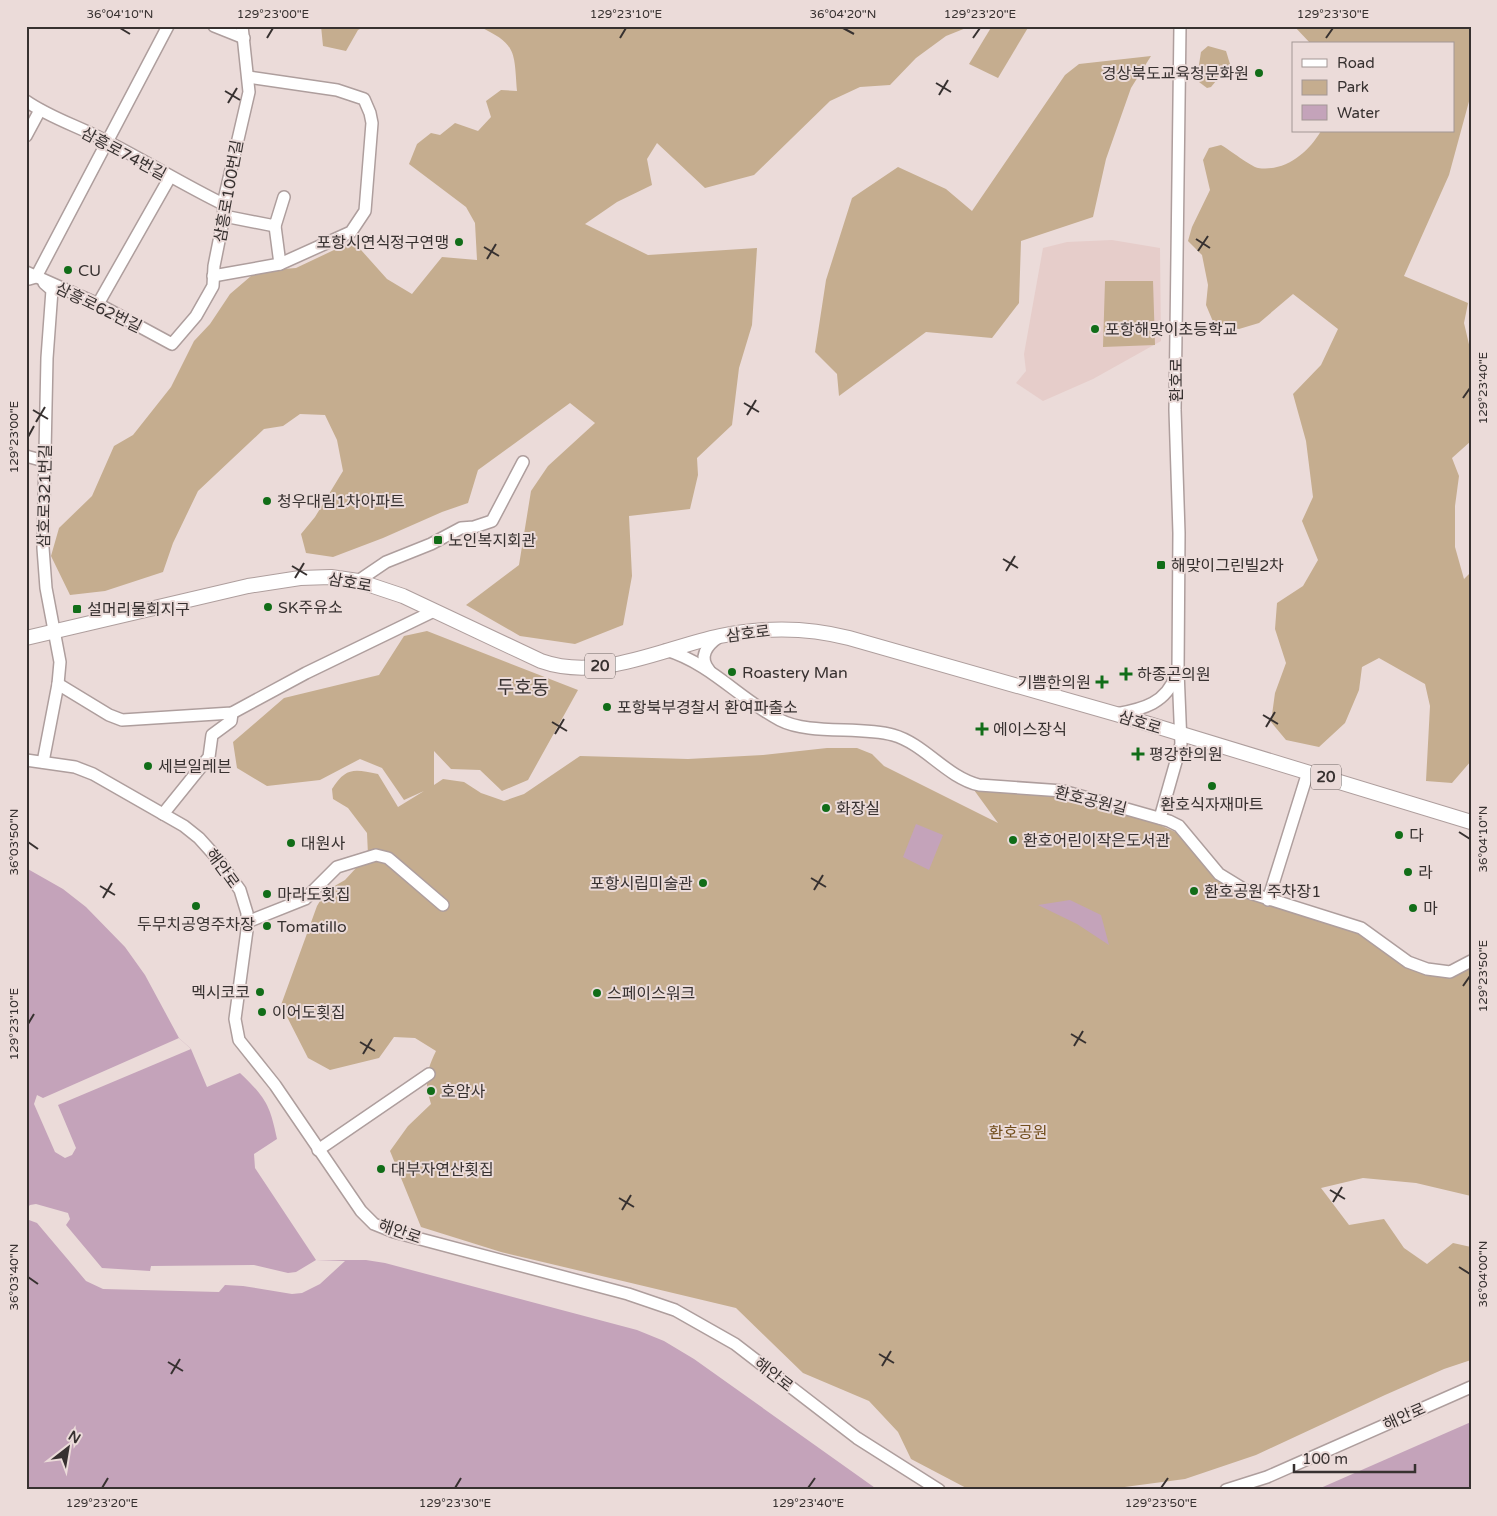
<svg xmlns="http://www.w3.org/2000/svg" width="1497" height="1516" font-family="'Varela Round','Noto Sans KR',sans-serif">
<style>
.built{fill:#e6cdca}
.green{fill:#c5ad8f}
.water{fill:#c4a3ba}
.pier{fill:#ebdbd9}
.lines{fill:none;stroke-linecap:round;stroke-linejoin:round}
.minor-casing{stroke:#ae9e9d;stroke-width:14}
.major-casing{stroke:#ae9e9d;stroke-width:16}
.minor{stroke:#fff;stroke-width:11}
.major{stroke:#fff;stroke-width:14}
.ticks{fill:none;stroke:#373130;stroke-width:2}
.poi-dot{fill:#116d18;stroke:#ebdbd9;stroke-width:2}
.labels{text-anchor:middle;stroke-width:4;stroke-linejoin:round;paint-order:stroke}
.shield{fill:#ebdbd9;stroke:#6d6463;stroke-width:1}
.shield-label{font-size:15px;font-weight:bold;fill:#373130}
.poi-label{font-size:16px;fill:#373130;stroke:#ebdbd9;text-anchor:start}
.street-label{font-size:16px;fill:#373130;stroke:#ebdbd9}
.park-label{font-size:16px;fill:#714e1d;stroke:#ebdbd9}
.quarter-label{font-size:19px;fill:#373130;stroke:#ebdbd9}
.neatline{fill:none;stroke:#373130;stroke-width:2}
.ticks-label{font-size:12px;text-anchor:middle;fill:#373130}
</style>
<rect width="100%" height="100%" fill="#ebdbd9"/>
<!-- built -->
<path class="built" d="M1112,240L1160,248L1161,341L1093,379L1043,401L1016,383L1026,371L1024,354L1043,248L1067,242Z"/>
<!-- green -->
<g class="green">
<path d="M321,26H366L358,30L346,51L323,46Z"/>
<path d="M478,26H971L946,36L916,58L890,85L860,87L830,101L754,175L705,188L657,143L647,159L652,185L617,202L585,224L648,255L757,248L752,325L739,368L732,425L697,458L698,475L690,509L629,516L632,576L623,625L575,644L520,636L466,605L519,565L531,491L548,466L595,423L570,403L478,470L468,503L442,512L383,538L333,557L306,553L301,534L315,517L343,471L337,440L325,415L300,414L283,426L264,429L198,491L173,543L163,572L105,591L70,595L51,556L59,528L92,496L114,446L133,435L171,387L194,341L210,324L230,294L257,271L296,268L353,241L387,279L412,294L442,257L477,260L475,223L466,207L409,164L417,144L431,133L440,135L455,123L478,131L491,117L486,101L501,90L517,91C514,51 517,44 478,26Z"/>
<path d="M992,26H1029L998,78L969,64Z"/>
<path d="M1294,26H1471V94L1449,175L1404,276L1468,303L1464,323L1471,353V441L1452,458L1459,476L1455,506V547L1464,579L1471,572V761L1452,783L1426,781L1430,706L1425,684L1379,658L1362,667L1359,690L1345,723L1319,747L1286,740L1271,722L1275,693L1286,663L1275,629L1277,603L1303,586L1318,560L1302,521L1313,497L1306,441L1293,394L1321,365L1338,329L1293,294L1259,323L1239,329L1214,324L1206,305L1208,285L1202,255L1188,241L1192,227L1210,190L1203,160L1209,148L1221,145C1230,150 1250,166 1258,168C1285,172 1308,153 1321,131H1453V44H1311Z"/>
<path d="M1208,46L1226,51L1230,64L1211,87L1207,88L1199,82L1198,71L1201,52Z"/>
<path d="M1151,56L1131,88L1106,159L1093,217L1021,241L1019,303L992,338L926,332L839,396L837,374L815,352L826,280L852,198L898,167L946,189L972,211L1065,75L1079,64Z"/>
<path d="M1105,281H1153L1155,345L1103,347Z"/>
<path d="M427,631L578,690L528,780L502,791L480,770L451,769L434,751V785L443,779L464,782L481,793L504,801L524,794L580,756L688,759L763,755L827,748H857L872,754L884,766L998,823L974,790L1068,797L1146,819L1180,834L1215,879L1259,901L1362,934L1410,968L1433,976L1444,977L1456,975L1471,966V1196L1416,1183L1363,1178L1321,1188L1349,1225L1384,1219L1404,1248L1427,1264L1453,1243L1471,1247V1360L1444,1369L1385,1395L1256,1455L1185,1479L1102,1490H970L911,1459L898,1432L869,1401L803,1373L736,1308L501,1252L421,1227L390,1151L408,1126L431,1104C424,1081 426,1072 436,1051L415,1038L394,1037L379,1058L330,1070L308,1058L281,1005L317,906L326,891L345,880L368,855L367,833L348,808L333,799L332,789C346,767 354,769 378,774L398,807L424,791L404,800L382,768L360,759L320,780L267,786L237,768L233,742L284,698L379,675L404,636Z"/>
</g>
<!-- water -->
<g class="water">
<path d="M916,824L943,835L929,870L903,857Z"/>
<path d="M26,868L63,889L86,907L125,947L145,975L179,1038L191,1049L207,1087L240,1073C266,1098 270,1105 277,1139L254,1154L255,1168L316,1260H366L385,1263L637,1330L664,1341L694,1359L878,1490H26Z"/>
<path d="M1070,900L1101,915L1109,945L1077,924L1038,905Z"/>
<path d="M1471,1422V1490H1316Z"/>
</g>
<!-- pier -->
<g class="pier">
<path d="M179,1038L191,1049L58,1105L76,1148L72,1155L65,1158L55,1152L34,1104L37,1095L43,1098Z"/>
<path d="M36,1204L68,1213L70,1219L66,1225L102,1268L150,1271L151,1266L254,1265L288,1273L296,1272L316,1260L345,1261L320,1284L302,1293L292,1294L243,1286L225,1285L219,1292L103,1289L86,1281L37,1223L29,1220L26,1209L30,1205Z"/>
</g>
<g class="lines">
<defs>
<g id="minor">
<path d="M214,26L244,38"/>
<path d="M26,101C52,119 81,127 108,142C147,162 184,185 223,204"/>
<path d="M26,136L40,110"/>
<path d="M224,216L275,226L284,197"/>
<path d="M275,226L280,264"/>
<path d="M26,272L98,304L172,344L196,316L213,286L214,266L224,216L223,204L249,92L242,26"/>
<path d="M213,276L280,264L351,232L365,211L372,123L370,113L364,99L337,90L248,77"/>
<path d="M29,279L36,277L168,26"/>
<path d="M98,304L170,177"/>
<path d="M26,456L44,461"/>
<path d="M358,581L386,562L431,544L461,528L474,527L492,521L523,462"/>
<path d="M666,650C712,664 739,699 780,720C809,735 860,726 893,735C925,744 946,777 979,785L1063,791L1169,821L1179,826L1219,874L1250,893L1361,928L1408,962L1427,969L1450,972L1471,961"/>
<path d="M709,670C698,657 707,645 719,637"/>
<path d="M58,684L109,715L122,720L232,713L306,673L434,611"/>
<path d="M1116,714C1144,709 1166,703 1176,675"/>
<path d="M26,760L75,767L93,774L184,826L199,838L217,858L240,890L247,913V930L235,1019L239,1040L275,1085L361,1211L374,1224L394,1232L628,1294L675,1310L735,1344L857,1438L939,1490"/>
<path d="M43,762L58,684L60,662L46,588L43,548L47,358L52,290L44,283"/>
<path d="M163,814L209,757L212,735L231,721L232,713"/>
<path d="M1160,818L1181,744L1178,671L1179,533L1175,410L1180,26"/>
<path d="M1268,900L1308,772"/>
<path d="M247,922L305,899L337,867L376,855L388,858L394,863L443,905"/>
<path d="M318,1150L429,1074"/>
<path d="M1226,1490L1267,1477L1471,1387"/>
</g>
<path id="major" d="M26,638L248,586L300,578L331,577L358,581L403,596L541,661C600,682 663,648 720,636C763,627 807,627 849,638L1116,714L1471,822"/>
</defs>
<!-- minor casing -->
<use href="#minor" class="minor-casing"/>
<!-- major casing -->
<use href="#major" class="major-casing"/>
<!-- minor -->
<use href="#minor" class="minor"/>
<!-- major -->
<use href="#major" class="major"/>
</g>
<!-- ticks -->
<path class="ticks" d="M120,28L130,34M843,28L854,34M267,38L273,28M620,38L626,28M973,38L980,28M1326,38L1333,28M936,83L951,92M225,91L240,100M939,95L948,80M228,103L237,88M1196,239L1210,248M484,247L499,256M1198,251L1208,236M487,259L496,244M1463,398L1470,388M744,403L759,412M33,410L48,419M747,415L756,400M36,422L45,407M28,437L34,426M1003,559L1018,568M292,566L307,575M1006,571L1015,556M295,578L304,563M1263,715L1278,724M552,722L567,731M1266,727L1275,712M555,734L564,719M1459,832L1470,839M28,842L38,849M811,878L826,887M100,886L115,895M814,890L823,875M103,898L112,883M1463,986L1470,976M28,1024L34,1014M1071,1034L1086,1043M360,1042L375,1051M1074,1046L1083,1031M363,1054L372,1039M1330,1190L1345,1199M619,1198L634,1207M1333,1202L1342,1187M622,1210L631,1195M1459,1267L1470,1274M28,1277L38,1284M879,1354L894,1363M168,1362L183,1371M882,1366L891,1351M171,1374L180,1359M102,1488L108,1478M455,1488L461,1478M808,1488L815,1478M1161,1488L1168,1478"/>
<!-- markers -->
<g class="poi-dot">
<circle cx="1259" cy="73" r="5"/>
<circle cx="459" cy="242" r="5"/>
<circle cx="68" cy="270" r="5"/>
<circle cx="1095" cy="329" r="5"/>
<circle cx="267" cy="501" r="5"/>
<rect x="433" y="535" width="10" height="10" rx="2.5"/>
<rect x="1156" y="560" width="10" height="10" rx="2.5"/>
<circle cx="268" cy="607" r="5"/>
<rect x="72" y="604" width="10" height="10" rx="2.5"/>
<circle cx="732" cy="672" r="5"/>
<path d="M1123.5 666.5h5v5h5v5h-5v5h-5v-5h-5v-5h5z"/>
<path d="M1099.5 674.5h5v5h5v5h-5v5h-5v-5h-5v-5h5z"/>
<circle cx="607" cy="707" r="5"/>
<path d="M979.5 721.5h5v5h5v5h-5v5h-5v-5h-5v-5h5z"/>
<path d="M1135.5 746.5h5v5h5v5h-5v5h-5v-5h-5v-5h5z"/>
<circle cx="148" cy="766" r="5"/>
<circle cx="1212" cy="786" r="5"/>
<circle cx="826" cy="808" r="5"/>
<circle cx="1399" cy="835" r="5"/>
<circle cx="1013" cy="840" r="5"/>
<circle cx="291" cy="843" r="5"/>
<circle cx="1408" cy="872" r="5"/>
<circle cx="703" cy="883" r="5"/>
<circle cx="1194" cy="891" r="5"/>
<circle cx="267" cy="894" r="5"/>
<circle cx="196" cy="906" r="5"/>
<circle cx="1413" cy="908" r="5"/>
<circle cx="267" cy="926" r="5"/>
<circle cx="260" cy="992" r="5"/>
<circle cx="597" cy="993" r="5"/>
<circle cx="262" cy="1012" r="5"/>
<circle cx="431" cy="1091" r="5"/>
<circle cx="381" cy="1169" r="5"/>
</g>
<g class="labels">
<!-- shield labels -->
<g class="shield">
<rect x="585" y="653.5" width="30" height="25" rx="4"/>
<rect x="1311" y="764.5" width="30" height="25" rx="4"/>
</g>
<g class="shield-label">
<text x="600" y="671">20</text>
<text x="1326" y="782">20</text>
</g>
<!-- poi labels -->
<g class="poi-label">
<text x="1249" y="79" text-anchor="end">경상북도교육청문화원</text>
<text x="449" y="248" text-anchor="end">포항시연식정구연맹</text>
<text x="78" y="276">CU</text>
<text x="1105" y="335">포항해맞이초등학교</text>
<text x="277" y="507">청우대림1차아파트</text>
<text x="448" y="546">노인복지회관</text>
<text x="1171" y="571">해맞이그린빌2차</text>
<text x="278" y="613">SK주유소</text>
<text x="87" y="615">설머리물회지구</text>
<text x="742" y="678">Roastery Man</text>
<text x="1137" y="680">하종곤의원</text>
<text x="1091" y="688" text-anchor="end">기쁨한의원</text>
<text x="617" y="713">포항북부경찰서 환여파출소</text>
<text x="993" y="735">에이스장식</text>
<text x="1149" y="760">평강한의원</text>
<text x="158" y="772">세븐일레븐</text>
<text x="1212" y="810" text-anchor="middle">환호식자재마트</text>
<text x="836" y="814">화장실</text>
<text x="1409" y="841">다</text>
<text x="1023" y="846">환호어린이작은도서관</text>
<text x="301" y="849">대원사</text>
<text x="1418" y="878">라</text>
<text x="693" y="889" text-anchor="end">포항시립미술관</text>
<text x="1204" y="897">환호공원 주차장1</text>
<text x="277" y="900">마라도횟집</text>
<text x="1423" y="914">마</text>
<text x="196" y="930" text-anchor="middle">두무치공영주차장</text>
<text x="277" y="932">Tomatillo</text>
<text x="250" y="998" text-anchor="end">멕시코코</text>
<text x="607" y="999">스페이스워크</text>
<text x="272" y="1018">이어도횟집</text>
<text x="441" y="1097">호암사</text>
<text x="391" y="1175">대부자연산횟집</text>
</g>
<!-- street labels -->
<g class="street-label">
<text transform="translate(124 153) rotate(28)" y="6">삼흥로74번길</text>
<text transform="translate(228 191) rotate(-80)" y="6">삼흥로100번길</text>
<text transform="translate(99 307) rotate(26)" y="6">삼흥로62번길</text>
<text transform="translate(1176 380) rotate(-90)" y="6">환호로</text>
<text transform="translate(44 496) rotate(-89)" y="6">삼호로321번길</text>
<text transform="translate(350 582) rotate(10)" y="6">삼호로</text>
<text transform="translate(748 633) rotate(-7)" y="6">삼호로</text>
<text transform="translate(1140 722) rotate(17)" y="6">삼호로</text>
<text transform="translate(1091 800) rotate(14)" y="6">환호공원길</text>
<text transform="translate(223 868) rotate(54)" y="6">해안로</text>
<text transform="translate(400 1231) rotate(19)" y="6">해안로</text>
<text transform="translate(774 1374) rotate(38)" y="6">해안로</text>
<text transform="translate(1404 1416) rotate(-24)" y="6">해안로</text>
</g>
<!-- park labels -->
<g class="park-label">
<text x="1018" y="1138">환호공원</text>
</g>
<!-- quarter labels -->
<g class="quarter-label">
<text x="523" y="694">두호동</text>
</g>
</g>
<!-- border -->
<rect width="1497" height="1516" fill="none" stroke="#ebdbd9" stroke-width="55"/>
<!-- legend -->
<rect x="1292" y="42" width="162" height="90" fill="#ebdbd9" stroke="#a39795"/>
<rect x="1302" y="59" width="25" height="8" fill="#ffffff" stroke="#a39795"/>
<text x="1337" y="68" font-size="15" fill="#373130">Road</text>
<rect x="1302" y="80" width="25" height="15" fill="#c5ad8f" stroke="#a39795"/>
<text x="1337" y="92" font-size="15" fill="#373130">Park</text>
<rect x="1302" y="105" width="25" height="15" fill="#c4a3ba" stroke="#a39795"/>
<text x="1337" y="118" font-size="15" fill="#373130">Water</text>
<!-- north arrow -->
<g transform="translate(68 1448) rotate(31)" stroke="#ebdbd9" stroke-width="4" paint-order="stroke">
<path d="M0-4L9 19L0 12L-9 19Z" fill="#373130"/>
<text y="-8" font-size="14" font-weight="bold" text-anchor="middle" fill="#373130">N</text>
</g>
<!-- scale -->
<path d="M1294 1464v8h121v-8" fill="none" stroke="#373130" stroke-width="2.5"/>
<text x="1302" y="1464" font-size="15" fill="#373130" stroke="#ebdbd9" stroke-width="4" paint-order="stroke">100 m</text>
<rect x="28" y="28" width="1442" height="1460" class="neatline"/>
<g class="ticks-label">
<text x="120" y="18">36°04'10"N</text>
<text x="273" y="18">129°23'00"E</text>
<text x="626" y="18">129°23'10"E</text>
<text x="843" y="18">36°04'20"N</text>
<text x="980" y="18">129°23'20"E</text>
<text x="1333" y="18">129°23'30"E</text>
<text transform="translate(1483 388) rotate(-90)" y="4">129°23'40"E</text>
<text transform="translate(14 437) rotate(-90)" y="4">129°23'00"E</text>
<text transform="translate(1483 839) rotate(-90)" y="4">36°04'10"N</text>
<text transform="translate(14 842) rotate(-90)" y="4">36°03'50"N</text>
<text transform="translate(1483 976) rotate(-90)" y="4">129°23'50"E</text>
<text transform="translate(14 1024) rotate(-90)" y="4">129°23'10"E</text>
<text transform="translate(1483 1274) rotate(-90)" y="4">36°04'00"N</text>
<text transform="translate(14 1277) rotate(-90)" y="4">36°03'40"N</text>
<text x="102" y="1507">129°23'20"E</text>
<text x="455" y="1507">129°23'30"E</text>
<text x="808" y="1507">129°23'40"E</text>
<text x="1161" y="1507">129°23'50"E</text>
</g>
</svg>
